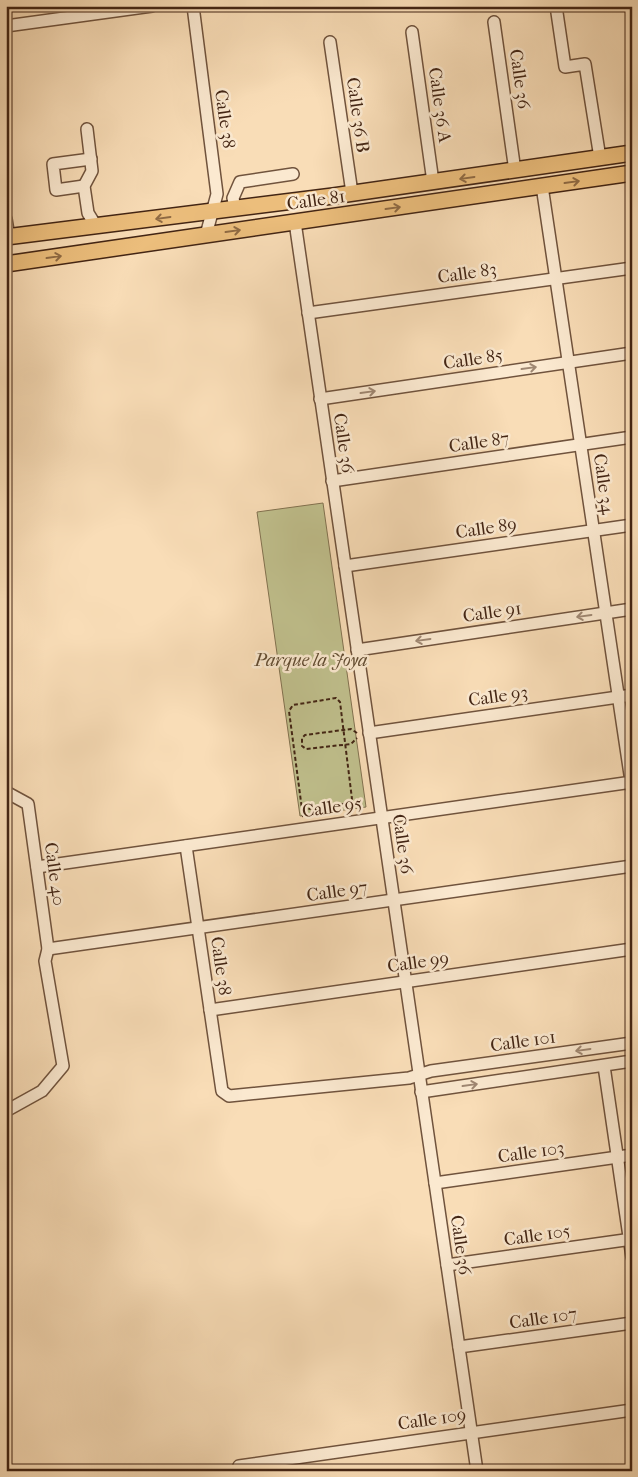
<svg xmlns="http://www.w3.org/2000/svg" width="638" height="1477" font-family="'IM FELL French Canon',serif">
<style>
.green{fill:#c0c08d;stroke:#827250}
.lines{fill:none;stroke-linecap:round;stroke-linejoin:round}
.minor-casing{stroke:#70533d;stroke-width:14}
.major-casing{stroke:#432514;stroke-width:18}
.path{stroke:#432514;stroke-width:2;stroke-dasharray:4 2.5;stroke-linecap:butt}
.minor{stroke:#fbe9d0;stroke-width:11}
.major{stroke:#ecbe7c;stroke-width:15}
.oneway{stroke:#8f6a43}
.oneway2{stroke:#9f8772}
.labels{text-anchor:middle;stroke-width:5;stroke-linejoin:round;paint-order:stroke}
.street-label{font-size:18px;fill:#432514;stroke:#fbe9d0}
.park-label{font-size:18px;font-style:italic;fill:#624c32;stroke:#fbe9d0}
</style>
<rect width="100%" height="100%" fill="#f9ddb7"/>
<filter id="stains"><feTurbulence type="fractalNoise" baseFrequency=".004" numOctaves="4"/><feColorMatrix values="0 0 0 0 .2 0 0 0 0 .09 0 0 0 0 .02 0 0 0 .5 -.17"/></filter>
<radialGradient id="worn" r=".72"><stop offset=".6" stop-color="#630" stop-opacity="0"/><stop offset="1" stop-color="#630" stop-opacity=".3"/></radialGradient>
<!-- green -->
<path class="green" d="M323,503L366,807L300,816L257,512Z"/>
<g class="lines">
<defs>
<g id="minor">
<path d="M193,6L217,194L206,235"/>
<path d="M556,6L565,67L585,64L600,158"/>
<path d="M494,22L515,171"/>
<path d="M6,26L152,6"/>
<path d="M412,32L433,182"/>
<path d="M330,42L352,193"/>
<path d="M87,129L92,171L84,186L88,213L96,226"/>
<path d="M84,186L56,190L53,164L91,159"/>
<path d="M542,186L632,788"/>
<path d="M235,208L233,198L240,182L293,174"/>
<path d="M6,219L9,237"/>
<path d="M295,222L477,1471"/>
<path d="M308,313L632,268"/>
<path d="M320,399L632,353"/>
<path d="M332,481L632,437"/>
<path d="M345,566L632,525"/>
<path d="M357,650L632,609"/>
<path d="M369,733L632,695"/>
<path d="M6,792L28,804L48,949L45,961L63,1066L42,1091L6,1111"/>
<path d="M186,846L222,1091L229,1096L409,1078L431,1071L632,1043"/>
<path d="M37,867L632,782"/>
<path d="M48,949L632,866"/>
<path d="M210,1010L632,949"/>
<path d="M604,1066L632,1257"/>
<path d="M421,1092L632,1061"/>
<path d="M435,1183L632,1155"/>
<path d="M447,1265L632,1239"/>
<path d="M459,1347L632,1323"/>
<path d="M239,1471V1466L632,1410"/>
</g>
<g id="major">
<path d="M6,237L333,196L632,153"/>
<path d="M6,264L632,173"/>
</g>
</defs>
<!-- minor casing -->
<use href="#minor" class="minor-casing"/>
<!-- major casing -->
<use href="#major" class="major-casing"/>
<!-- path -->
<g class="path">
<path d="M357,733L351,729L305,735L302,738V746L306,749L351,744L357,738"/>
<path d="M302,810L350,803L352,799L340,702L336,698L293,705L289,711L303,817"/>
</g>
<!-- minor -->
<use href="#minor" class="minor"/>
<!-- major -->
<use href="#major" class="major"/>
</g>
<!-- one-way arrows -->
<defs><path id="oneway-shaft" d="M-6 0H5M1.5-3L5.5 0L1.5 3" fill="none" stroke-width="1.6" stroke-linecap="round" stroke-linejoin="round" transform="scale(1.25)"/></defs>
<g class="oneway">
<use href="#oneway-shaft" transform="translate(467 178) rotate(172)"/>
<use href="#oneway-shaft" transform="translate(572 182) rotate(-8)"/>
<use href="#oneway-shaft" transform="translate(393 208) rotate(-8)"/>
<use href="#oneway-shaft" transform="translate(163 218) rotate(172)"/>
<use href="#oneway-shaft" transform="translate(233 231) rotate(-8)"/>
<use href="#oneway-shaft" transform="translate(54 257) rotate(-8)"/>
</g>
<g class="oneway2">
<use href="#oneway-shaft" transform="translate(529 368) rotate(-8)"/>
<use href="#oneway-shaft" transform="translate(368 392) rotate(-8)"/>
<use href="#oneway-shaft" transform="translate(584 616) rotate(172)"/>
<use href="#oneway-shaft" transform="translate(423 640) rotate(172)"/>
<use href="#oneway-shaft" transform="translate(583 1050) rotate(172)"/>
<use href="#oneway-shaft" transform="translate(470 1085) rotate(-8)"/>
</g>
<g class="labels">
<!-- street labels -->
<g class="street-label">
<text transform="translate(520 79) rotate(82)" y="6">Calle 36</text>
<text transform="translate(440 105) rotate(82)" y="6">Calle 36 A</text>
<text transform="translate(358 115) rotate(82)" y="6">Calle 36 B</text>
<text transform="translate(225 119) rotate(82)" y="6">Calle 38</text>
<text transform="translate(316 200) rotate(-8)" y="6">Calle 81</text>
<text transform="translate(467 273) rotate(-8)" y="6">Calle 83</text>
<text transform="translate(473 359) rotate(-8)" y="6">Calle 85</text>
<text transform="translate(479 442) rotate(-8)" y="6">Calle 87</text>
<text transform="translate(344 443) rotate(82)" y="6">Calle 36</text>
<text transform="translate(604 484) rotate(82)" y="6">Calle 34</text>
<text transform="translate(486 528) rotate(-8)" y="6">Calle 89</text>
<text transform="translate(492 612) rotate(-8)" y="6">Calle 91</text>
<text transform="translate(498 696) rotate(-8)" y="6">Calle 93</text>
<text transform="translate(332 807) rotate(-8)" y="6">Calle 95</text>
<text transform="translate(403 844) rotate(82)" y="6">Calle 36</text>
<text transform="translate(55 874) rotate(82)" y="6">Calle 40</text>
<text transform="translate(337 891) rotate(-8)" y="6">Calle 97</text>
<text transform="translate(418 962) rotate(-8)" y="6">Calle 99</text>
<text transform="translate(221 966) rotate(82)" y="6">Calle 38</text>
<text transform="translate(523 1041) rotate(-8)" y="6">Calle 101</text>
<text transform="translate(531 1152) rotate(-8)" y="6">Calle 103</text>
<text transform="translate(537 1235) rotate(-8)" y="6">Calle 105</text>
<text transform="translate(461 1245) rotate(82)" y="6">Calle 36</text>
<text transform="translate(543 1318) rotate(-8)" y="6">Calle 107</text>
<text transform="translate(432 1419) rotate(-8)" y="6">Calle 109</text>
</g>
<!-- park labels -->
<g class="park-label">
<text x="311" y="666">Parque la Joya</text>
</g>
</g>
<!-- margin -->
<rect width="638" height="1477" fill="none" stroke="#f9ddb7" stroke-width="25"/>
<rect x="8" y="8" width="623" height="1462" fill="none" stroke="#432514" stroke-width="2.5"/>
<rect x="12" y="12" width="613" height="1452" fill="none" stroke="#432514"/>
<rect width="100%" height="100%" filter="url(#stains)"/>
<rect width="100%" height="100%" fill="url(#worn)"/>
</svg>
